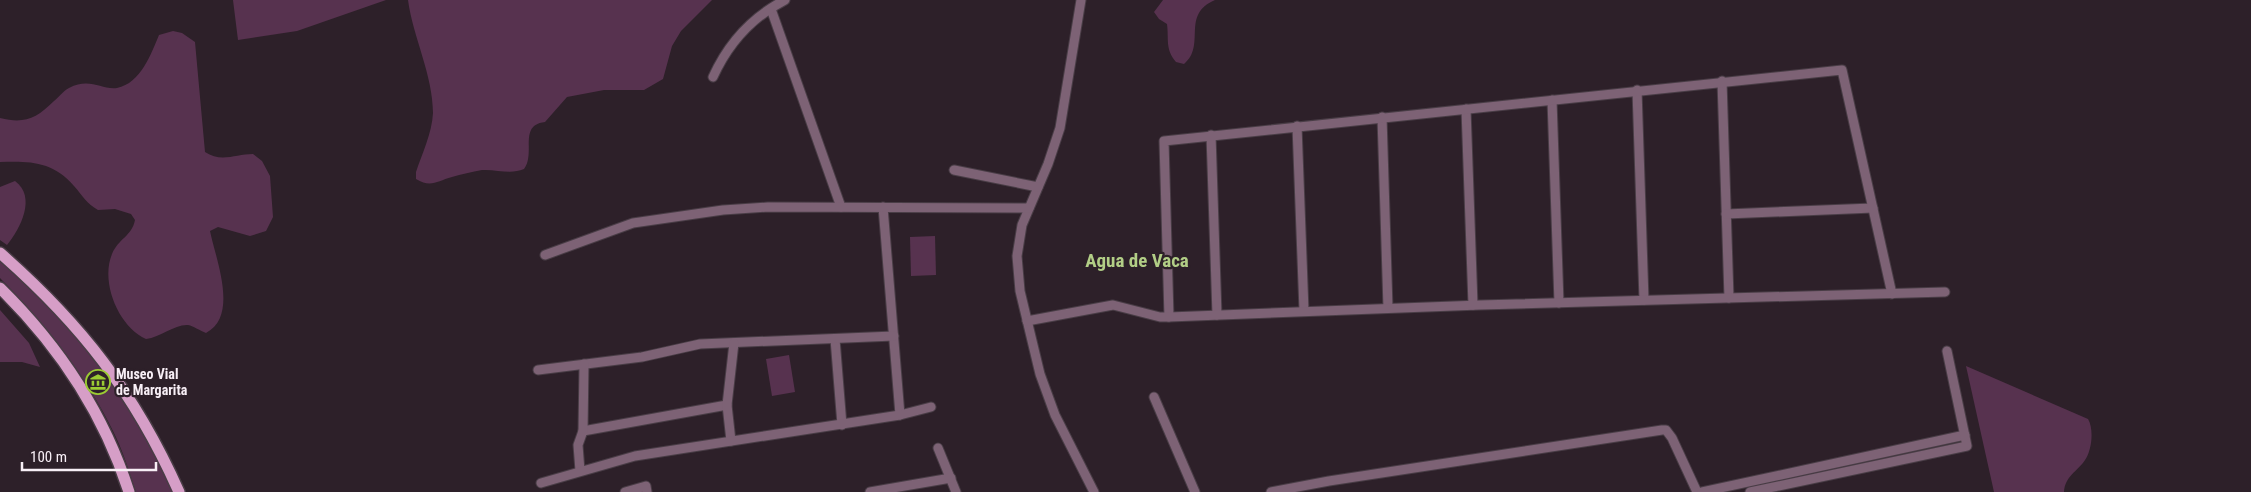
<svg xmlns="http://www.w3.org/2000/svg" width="2251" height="492" font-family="'Roboto Condensed',sans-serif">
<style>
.green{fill:#57324f}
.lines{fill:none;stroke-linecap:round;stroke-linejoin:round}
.minor-casing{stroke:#493d46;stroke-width:11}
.major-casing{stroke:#493d46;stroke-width:14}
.minor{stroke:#7d6275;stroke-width:9}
.major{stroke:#d69ec7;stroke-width:11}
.labels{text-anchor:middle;stroke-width:4.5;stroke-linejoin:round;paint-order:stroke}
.poi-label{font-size:14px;font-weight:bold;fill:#f8eff6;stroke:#2d2029;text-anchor:start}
.district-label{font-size:19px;font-weight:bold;fill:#b2ce86;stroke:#2d2029}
</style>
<rect width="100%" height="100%" fill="#2d2029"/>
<!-- green -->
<g class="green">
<path d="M233,0H386L297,31L238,40Z"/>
<path d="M408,0H712L681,31L672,46L663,79L644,90H604L567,97L545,122C518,125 536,153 524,169C510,175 497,169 482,170C472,172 461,174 452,177C437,181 431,188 416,179V172C422,154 432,133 433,113C433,75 413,37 408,0Z"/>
<path d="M1163,0H1215C1180,15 1207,45 1184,64L1176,62C1165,49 1169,39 1167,24L1159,19L1154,12Z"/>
<path d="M173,31L182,33L195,42L205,152C221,163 236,154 253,154L262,161L270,176L273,217L266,231L250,236L218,227L210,231C216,260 239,316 206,333C200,331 194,326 188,325C175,324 161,337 146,339C119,327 100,283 112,254C118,239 132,236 135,220L131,214L115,209L98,210C87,204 82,195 74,186C53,161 29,161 0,162V118C24,124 36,119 54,101C59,97 63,91 69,88C90,77 101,90 117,88C141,83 151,54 159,35Z"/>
<path d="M15,181C37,197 20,229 7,245L0,240V187Z"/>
<path d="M935,236L936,275L911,276L910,237Z"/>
<path d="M0,259C46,300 87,345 122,395C142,425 158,459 174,492H136C129,471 123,451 113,431C86,375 44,323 0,278Z"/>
<path d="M0,310L29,343L40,367L22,362H0Z"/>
<path d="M789,355L795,392L772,396L766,359Z"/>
<path d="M1966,366L2088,419C2094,429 2092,450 2085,460C2077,472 2065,476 2064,492H1994Z"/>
</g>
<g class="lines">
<defs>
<g id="minor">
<path d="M1081,0L1060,128L1048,164L1022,225L1017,256L1020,291L1040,374L1055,415L1094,492"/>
<path d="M771,9L841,207"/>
<path d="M713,77C728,44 752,17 785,0"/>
<path d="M1722,81L1729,298"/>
<path d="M1637,90L1644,300"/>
<path d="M1552,100L1559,303"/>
<path d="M1466,109L1473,305"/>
<path d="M1382,117L1388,308"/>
<path d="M1297,126L1304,311"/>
<path d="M1211,135L1217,315"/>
<path d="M954,170L1038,187"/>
<path d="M883,207L900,415"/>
<path d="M1726,214L1873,208"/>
<path d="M545,255L633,223L723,210L768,207L1029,208"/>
<path d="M1169,317L1164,141L1842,70L1892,294"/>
<path d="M1027,321L1113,305L1160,317H1169L1480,305L1945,292"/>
<path d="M835,339L842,425"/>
<path d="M538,370L642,357L700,344L894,336"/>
<path d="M1154,397L1195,492"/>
<path d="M583,431L727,405"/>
<path d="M731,441L727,405L734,343"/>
<path d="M938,448L956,492"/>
<path d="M580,471L578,445L583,431L584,364"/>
<path d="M541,483L635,456L900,415L931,407"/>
<path d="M625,492L646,486L647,492"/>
<path d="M870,492L951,478"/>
<path d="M1271,492L1329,481L1662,430H1666L1672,438L1697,492"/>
<path d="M1702,492L1965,435"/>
<path d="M1750,492L1967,446L1947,351"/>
</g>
<g id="major">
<path d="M0,253C81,324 135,393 179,492"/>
<path d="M0,288C58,345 104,414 129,492"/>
</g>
</defs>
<!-- minor casing -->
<use href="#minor" class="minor-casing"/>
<!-- major casing -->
<use href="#major" class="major-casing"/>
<!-- minor -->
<use href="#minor" class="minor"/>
<!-- major -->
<use href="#major" class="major"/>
</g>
<!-- icons -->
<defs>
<symbol id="museum-ring" viewBox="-11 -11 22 22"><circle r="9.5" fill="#2d2029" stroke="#9bcb33" stroke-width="1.5"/><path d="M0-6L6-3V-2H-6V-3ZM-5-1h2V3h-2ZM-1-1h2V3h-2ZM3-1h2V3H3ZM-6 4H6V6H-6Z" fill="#9bcb33"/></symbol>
</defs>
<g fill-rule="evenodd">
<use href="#museum-ring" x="84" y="368" width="28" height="28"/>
</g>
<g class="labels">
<!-- poi labels -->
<g class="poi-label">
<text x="116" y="379">Museo Vial<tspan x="116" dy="16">de Margarita</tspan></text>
</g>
<!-- district labels -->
<g class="district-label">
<text x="1137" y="267">Agua de Vaca</text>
</g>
</g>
<!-- scale -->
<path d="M22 462v8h134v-8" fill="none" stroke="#f8eff6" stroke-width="2.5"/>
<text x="30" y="462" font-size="15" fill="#f8eff6" stroke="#2d2029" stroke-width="4" paint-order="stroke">100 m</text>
</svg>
